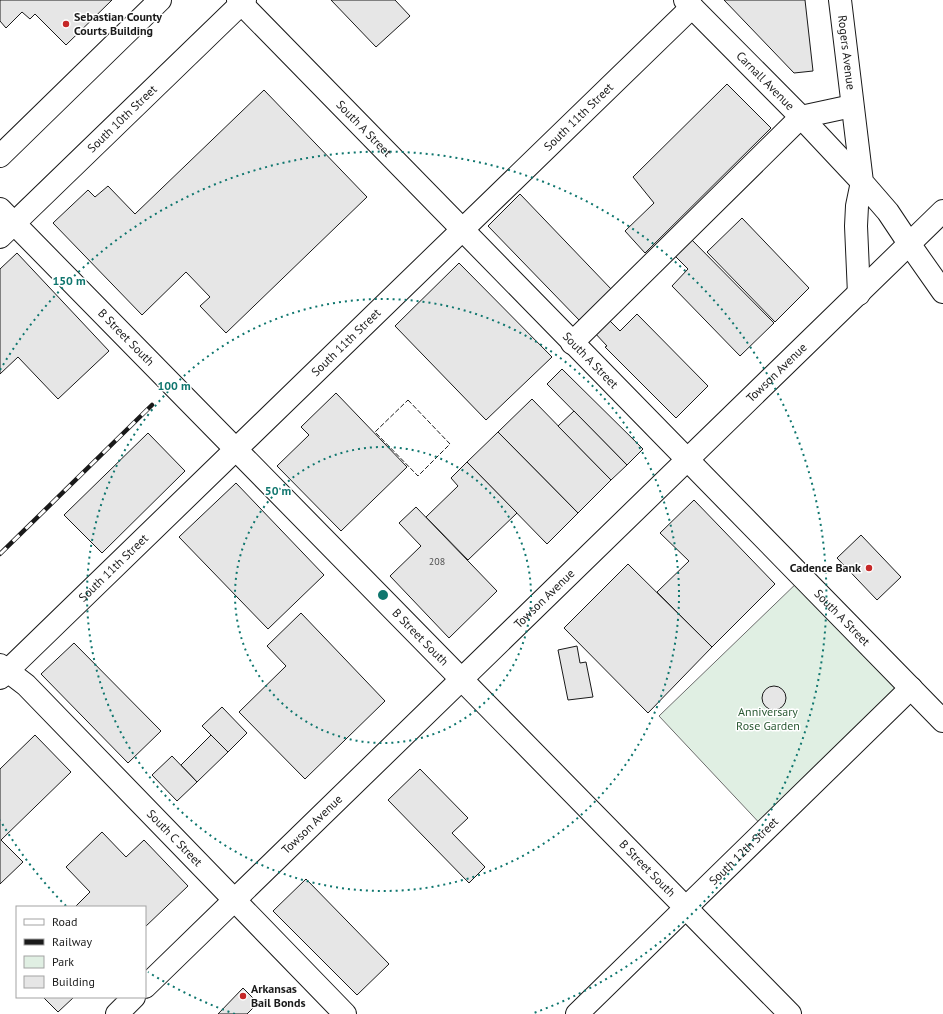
<svg xmlns="http://www.w3.org/2000/svg" width="943" height="1014" font-family="'PT Sans',sans-serif">
<style>
.green{fill:#e0efe3;stroke:#6a6a6a}
.building{fill:#e6e6e6;stroke:#1a1a1a}
.lines{fill:none;stroke-linecap:round;stroke-linejoin:round}
.minor-casing{stroke:#1a1a1a;stroke-width:24}
.major-casing{stroke:#1a1a1a;stroke-width:24}
.minor{stroke:#fff;stroke-width:22}
.major{stroke:#fff;stroke-width:22}
.rail-casing{stroke:#1a1a1a;stroke-width:4.5}
.rail{stroke:#fff;stroke-width:3;stroke-dasharray:9;stroke-linecap:butt}
.fence{stroke:#1a1a1a;stroke-width:1;stroke-dasharray:5 2;stroke-linecap:butt}
.ring{fill:none;stroke:#0f766e;stroke-width:2;stroke-dasharray:2 4}
.poi-dot{fill:#c62828;stroke:#fff;stroke-width:1.5}
.labels{text-anchor:middle;stroke-width:3;stroke-linejoin:round;paint-order:stroke}
.number-label{font-size:10px;fill:#4d4d4d}
.poi-label{font-size:12px;font-weight:bold;fill:#1a1a1a;stroke:#fff;text-anchor:start}
.street-label{font-size:12px;fill:#1a1a1a;stroke:#fff}
.park-label{font-size:12px;fill:#2b5a34;stroke:#fff}
.centre{fill:#0f766e;stroke:#fff;stroke-width:2}
.ring-label{font-size:12px;text-anchor:middle;font-weight:bold;fill:#0f766e;stroke:#fff;stroke-width:3;stroke-linejoin:round;paint-order:stroke}
</style>
<rect width="100%" height="100%" fill="#fff"/>
<!-- green -->
<path class="green" d="M802,578L911,688L766,830L659,716Z"/>
<!-- building -->
<g class="building">
<path d="M0,0H112L66,45L35,14L30,19L22,12L6,28L0,21Z"/>
<path d="M331,0H395L410,16L376,47Z"/>
<path d="M724,0H805L813,71L794,73Z"/>
<path d="M727,84L771,128L645,253L625,231L654,203L633,177Z"/>
<path d="M264,90L367,197L226,333L200,306L210,297L186,272L142,315L53,223L88,190L95,197L108,186L135,214Z"/>
<path d="M520,194L612,290L580,321L488,226Z"/>
<path d="M742,218L809,288L775,322L707,252Z"/>
<path d="M688,236L774,323L740,356L672,286L688,269L671,252Z"/>
<path d="M17,253L109,351L58,399L18,357L0,374V269Z"/>
<path d="M459,263L552,357L486,420L395,326Z"/>
<path d="M637,314L708,386L676,418L605,347L607,346L593,331L607,318L620,331Z"/>
<path d="M562,369L643,449L627,465L547,384Z"/>
<path d="M336,393L407,467L341,531L277,466L309,435L301,427Z"/>
<path d="M532,399L611,480L578,513L498,432Z"/>
<path d="M574,411L627,465L611,480L558,426Z"/>
<path d="M498,432L578,513L547,544L467,462Z"/>
<path d="M148,433L185,471L102,553L64,515Z"/>
<path d="M467,462L517,513L468,560L426,517L458,486L451,478Z"/>
<path d="M236,483L324,575L268,629L179,537Z"/>
<path d="M694,500L775,584L712,647L657,592L689,561L660,533Z"/>
<path d="M416,507L497,591L449,638L390,576L421,546L399,523Z"/>
<path d="M861,535L901,577L877,600L837,558Z"/>
<path d="M628,564L712,647L648,713L564,628Z"/>
<path d="M301,613L385,701L305,779L239,712L286,666L267,646Z"/>
<path d="M74,643L161,731L128,763L41,674Z"/>
<path d="M577,646L580,663L586,662L593,697L568,700L558,650Z"/>
<circle cx="774" cy="698" r="12"/>
<path d="M222,707L247,733L228,752L202,726Z"/>
<path d="M35,735L71,772L1,840L23,862L0,884V769Z"/>
<path d="M211,735L228,752L197,782L181,765Z"/>
<path d="M172,756L197,782L177,801L152,775Z"/>
<path d="M420,769L468,818L452,833L485,867L469,883L388,800Z"/>
<path d="M102,832L126,857L144,840L188,886L145,927V907H75L90,892L66,867Z"/>
<path d="M306,879L389,964L357,995L273,911Z"/>
<path d="M243,988L258,1003L247,1014H218Z"/>
<path d="M43,997H74L58,1012Z"/>
</g>
<g class="lines">
<defs>
<g id="minor">
<path id="s1" d="M238,0L943,721"/>
<path id="s2" d="M685,0L801,117L852,106"/>
<path id="s3" d="M840,0L862,182L888,212L910,245"/>
<path d="M0,156L160,0"/>
<path id="s4" d="M0,209L790,1014"/>
<path id="s5" d="M0,237L245,0"/>
<path d="M572,343L801,117L862,182L857,206L856,226L859,294"/>
<path id="s6" d="M0,665L26,685L345,1014"/>
<path id="s7" d="M0,678L692,7"/>
<path id="s8" d="M577,1014L911,688"/>
</g>
<g id="major">
<path d="M910,245L943,292"/>
<path id="s9" d="M145,987L943,211"/>
<path d="M117,1014L134,997"/>
</g>
</defs>
<!-- minor casing -->
<use href="#minor" class="minor-casing"/>
<!-- major casing -->
<use href="#major" class="major-casing"/>
<!-- minor -->
<use href="#minor" class="minor"/>
<!-- major -->
<use href="#major" class="major"/>
<defs>
<path id="rail" d="M0,554L152,405"/>
</defs>
<!-- rail casing -->
<use href="#rail" class="rail-casing"/>
<!-- rail -->
<use href="#rail" class="rail"/>
<!-- fence -->
<path class="fence" d="M408,400L450,444L418,476L375,432Z"/>
</g>
<!-- distance rings -->
<g class="ring">
<circle cx="383" cy="595" r="148"/>
<circle cx="383" cy="595" r="296"/>
<path d="M235 1014A444 444 0 0 1 148 972M66 906A444 444 0 0 1 0 820M0 370A444 444 0 1 1 531 1014"/>
</g>
<!-- markers -->
<g class="poi-dot">
<circle cx="66" cy="24" r="4"/>
<circle cx="869" cy="568" r="4"/>
<circle cx="243" cy="996" r="4"/>
</g>
<g class="labels">
<!-- number labels -->
<g class="number-label">
<text x="437" y="565">208</text>
</g>
<!-- poi labels -->
<g class="poi-label">
<text x="74" y="21">Sebastian County<tspan x="74" dy="14">Courts Building</tspan></text>
<text x="861" y="572" text-anchor="end">Cadence Bank</text>
<text x="251" y="993">Arkansas<tspan x="251" dy="14">Bail Bonds</tspan></text>
</g>
<!-- street labels -->
<g class="street-label">
<text dy="4" stroke="none"><textPath href="#s3" startOffset="53">Rogers Avenue</textPath></text>
<text dy="4" stroke="none"><textPath href="#s2" startOffset="114">Carnall Avenue</textPath></text>
<text dy="4" stroke="none"><textPath href="#s7" startOffset="806">South 11th Street</textPath></text>
<text dy="4" stroke="none"><textPath href="#s5" startOffset="170">South 10th Street</textPath></text>
<text dy="4" stroke="none"><textPath href="#s1" startOffset="180">South A Street</textPath></text>
<text dy="4" stroke="none"><textPath href="#s4" startOffset="180">B Street South</textPath></text>
<text dy="4" stroke="none"><textPath href="#s7" startOffset="482">South 11th Street</textPath></text>
<text dy="4" stroke="none"><textPath href="#s1" startOffset="504">South A Street</textPath></text>
<text dy="4" stroke="none"><textPath href="#s9" startOffset="881">Towson Avenue</textPath></text>
<text dy="4" stroke="none"><textPath href="#s7" startOffset="158">South 11th Street</textPath></text>
<text dy="4" stroke="none"><textPath href="#s9" startOffset="557">Towson Avenue</textPath></text>
<text dy="4" stroke="none"><textPath href="#s1" startOffset="864">South A Street</textPath></text>
<text dy="4" stroke="none"><textPath href="#s4" startOffset="600">B Street South</textPath></text>
<text dy="4" stroke="none"><textPath href="#s9" startOffset="233">Towson Avenue</textPath></text>
<text dy="4" stroke="none"><textPath href="#s6" startOffset="246">South C Street</textPath></text>
<text dy="4" stroke="none"><textPath href="#s8" startOffset="233">South 12th Street</textPath></text>
<text dy="4" stroke="none"><textPath href="#s4" startOffset="924">B Street South</textPath></text>
</g>
<!-- park labels -->
<g class="park-label">
<text x="768" y="716">Anniversary<tspan x="768" dy="14">Rose Garden</tspan></text>
</g>
</g>
<circle cx="383" cy="595" r="6" class="centre"/>
<g class="ring-label">
<text x="69" y="285">150 m</text>
<text x="174" y="390">100 m</text>
<text x="278" y="495">50 m</text>
</g>
<!-- legend -->
<rect x="16" y="906" width="130" height="92" fill="#ffffff" stroke="#a3a3a3"/>
<rect x="24" y="919" width="20" height="6" fill="#ffffff" stroke="#a3a3a3"/>
<text x="52" y="926" font-size="12" fill="#1a1a1a">Road</text>
<rect x="24" y="939" width="20" height="6" fill="#1a1a1a" stroke="#a3a3a3"/>
<text x="52" y="946" font-size="12" fill="#1a1a1a">Railway</text>
<rect x="24" y="956" width="20" height="12" fill="#e0efe3" stroke="#a3a3a3"/>
<text x="52" y="966" font-size="12" fill="#1a1a1a">Park</text>
<rect x="24" y="976" width="20" height="12" fill="#e6e6e6" stroke="#a3a3a3"/>
<text x="52" y="986" font-size="12" fill="#1a1a1a">Building</text>
</svg>
